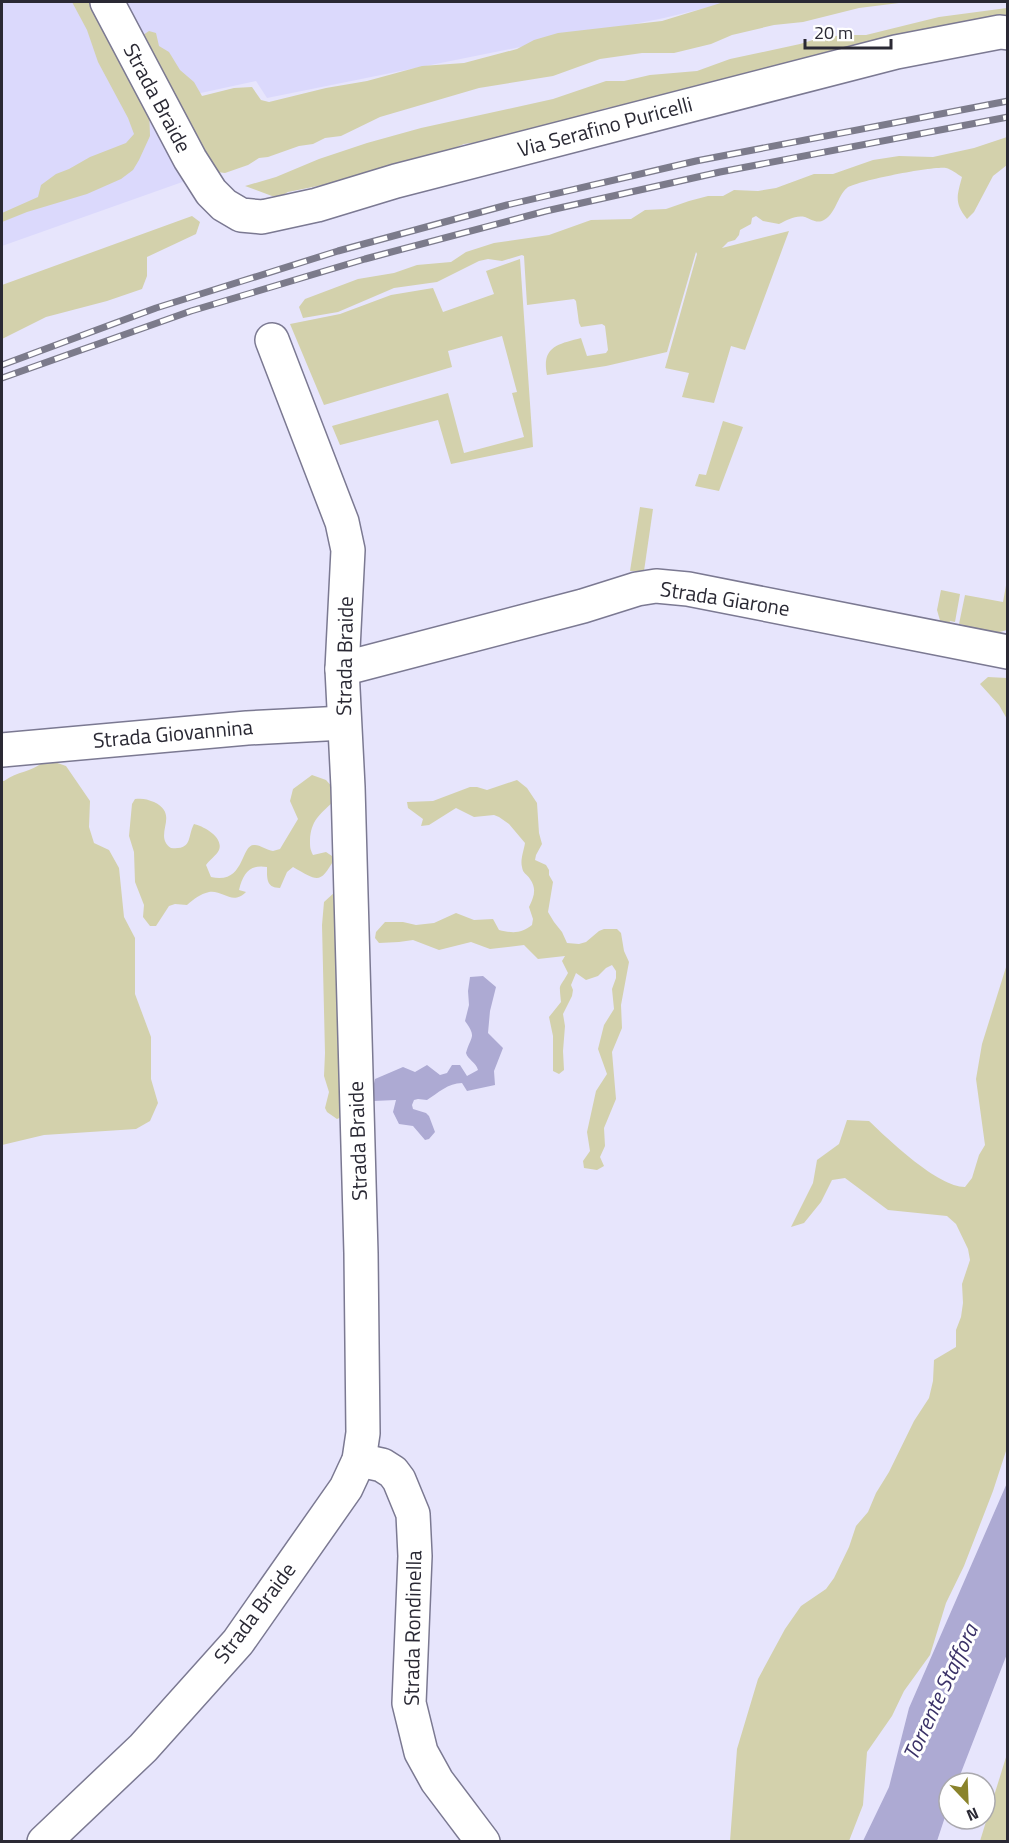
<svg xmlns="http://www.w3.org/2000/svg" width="1009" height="1843" font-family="'Titillium Web',sans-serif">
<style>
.built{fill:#dbd9fc}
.green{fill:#d3d1ac}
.water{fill:#adaad3}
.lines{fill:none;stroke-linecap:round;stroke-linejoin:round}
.minor-casing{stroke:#7b7992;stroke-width:36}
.minor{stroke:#fff;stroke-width:33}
.rail-casing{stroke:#7c7b8b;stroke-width:7}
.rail{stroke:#fff;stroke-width:4.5;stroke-dasharray:14;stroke-linecap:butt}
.labels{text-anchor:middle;stroke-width:6;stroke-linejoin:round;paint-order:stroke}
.street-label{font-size:21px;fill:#2a2934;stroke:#fff}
.water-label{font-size:22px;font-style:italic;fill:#3a3167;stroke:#fff}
</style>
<rect width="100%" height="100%" fill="#e7e5fc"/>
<!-- built -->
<g class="built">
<path d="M2,2H87L188,180L2,246Z"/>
<path d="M121,2H730L664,18L267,98L256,81L173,99Z"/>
</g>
<!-- green -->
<g class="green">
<path d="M72,2H94L149,107L150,136L139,160L133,170L121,179L87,194L27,212L2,222V213L38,197L41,185L56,174L69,169L90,157L126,143L134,134L128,118L98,62L87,30Z"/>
<path d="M724,2H907L859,8L803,22L774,25L732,35L711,44L674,53H642L600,59L553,76L479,88L380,117L341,136L325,138L313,144L299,146L268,157L259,158L248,165L225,173L217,172L143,37V35L149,31L156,33L159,46L169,52L180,70L194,82L202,96L234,88L252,87L261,100L269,102L326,88L367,81L422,66L464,63L517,49L534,40L558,33L662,21Z"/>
<path d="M1007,8V23L633,104L606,108L589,115L503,139L464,144L448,151L354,176L342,181L288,192L281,196H272L245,186L276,177L319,159L367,143L421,128L553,99L606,81H624L650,75L697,71L730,59L800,44L816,39L842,35H866L939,17Z"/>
<path d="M1007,137V165L993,176L974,212L967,219C954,203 957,196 962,177C957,174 951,169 946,168C933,166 856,181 847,188C837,196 836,215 822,221C815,223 811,219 805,217C795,215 788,220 779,224L763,221L756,216L752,218L751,224L740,230L739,235L735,240L728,242L722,248L789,231L745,350L731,346L714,403L682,397L689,373L665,368L697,254L696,252L667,352L606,366L547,375C541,346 559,344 581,338L587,356L606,353L608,350L605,326L602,324L581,327L579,323L576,301L574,299L527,305L524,256L522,255L502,261L488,259L479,261L437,282L394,288L338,312L303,318L299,307L305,299L358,279L394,273L417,265L451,262L466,252L494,243L549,235L591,220L631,219L645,210L666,209L689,201L708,196H723L734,190L758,191L776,188L814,174H833L873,160L899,156L933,157L974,148Z"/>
<path d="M192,216L200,222L196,234L147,257V276L142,289L107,301L46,317L2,339V285Z"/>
<path d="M520,259L533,447L451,464L438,420L340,445L332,426L448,393L464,453L524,437L512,393L517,392L502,336L448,351L452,367L324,405L290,324L340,314L391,295L433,288L443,312L494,294L486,271Z"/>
<path d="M723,421L743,427L719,491L695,486L699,474L706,475Z"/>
<path d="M640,507L653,509L644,571H630Z"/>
<path d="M1007,580V630L996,633L963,628L964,625L959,624L965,595L1003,602Z"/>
<path d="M941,590L960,594L955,622L950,621L949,625L941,624L937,610Z"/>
<path d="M988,677L1007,678V719L999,705L980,684Z"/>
<path d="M46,759L66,766L90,801L89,827L94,843L109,850L119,868L124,917L135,938V994L151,1037V1079L158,1103L150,1121L136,1129L44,1135L2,1145V781H4C19,770 33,773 46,759Z"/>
<path d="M312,775L326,780L334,789L333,802C319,815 311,821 310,840C310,847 310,849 313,855L326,852L335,858C320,884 319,882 293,867L287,872L280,888C266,888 267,878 267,867C249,864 243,874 239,890L246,892C232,906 224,890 209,892C200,894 194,899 187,905L175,904L169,906L156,926H150L143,917L144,905L135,882L134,852L129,836L132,804L135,799C142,798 147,799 154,802C181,815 152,835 171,848C193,850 187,837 194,824C203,826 224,837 219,850C216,856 209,860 206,865L211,877C246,885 240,843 255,845C260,845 267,850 273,851L280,849L298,819L290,801L293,789Z"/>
<path d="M517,780L527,788L537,803L539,833L542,844L536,855L535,860L546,865L549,870V875L553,882L548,912L554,922L562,932L567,943L579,944L586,942L599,931L604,929H617L621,933L624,951L629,962L621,1005L622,1028L612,1052L616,1099L604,1128L605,1146L600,1157L604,1166L597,1170L584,1168L583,1161L590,1151L587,1132L596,1091L607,1074L598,1049L604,1025L614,1009L612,989L616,978V971L612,965L606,968L598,976L586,980L576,973L571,985L573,990L572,996L563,1014L565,1026L563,1051L564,1070L559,1074L553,1071V1036L549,1017L561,1002C559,981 559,990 568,973L562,961L565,956L538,959L524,945L490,949L471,942L439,950L413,940L399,942L379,943L375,938L376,932L385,922H403L416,925L434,923L456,913L474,920L493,919L499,930C512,933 521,934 532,925L533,919L529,907C534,897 537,889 530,879C527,874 523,874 522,867C520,860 524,850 525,843L509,824L499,817L494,815L474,817L456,808L429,825L421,826L423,819L408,808L407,802L433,801L470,787H477L487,790Z"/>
<path d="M335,892L344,1116L337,1119L327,1112L325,1108L329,1092L324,1076L325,1053L322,925L324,902Z"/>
<path d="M1007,964V1448L993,1491L964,1566L946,1603L930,1655L904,1691L892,1716L867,1752L863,1805L849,1841H730L737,1749L758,1679L785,1629L801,1606L826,1589L834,1578L849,1547L856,1526L868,1512L876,1493L889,1472L914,1421L929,1398L933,1381L934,1360L956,1347V1330L961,1317L963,1303L962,1284L970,1260L968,1249L956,1224L947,1216L888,1210L845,1178L832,1180L821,1202L804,1223L791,1227L813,1183L817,1160L839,1144L847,1120L869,1121C889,1140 938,1187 965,1187L972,1178L979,1155L985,1145L976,1079L982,1044Z"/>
<path d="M1007,1754V1841H980Z"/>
</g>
<!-- water -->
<g class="water">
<path d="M483,976L496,987L490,1011L488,1033L503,1048L494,1071L495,1085L467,1091L462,1083C448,1083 438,1093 427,1100L418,1099L414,1100L412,1105L413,1109L426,1113L429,1116L435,1132L429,1139L425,1140L413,1126L399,1124L393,1112L396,1100L373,1101L371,1097L375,1079L403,1067L415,1072L427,1065L440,1075L447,1073L452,1065H460L467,1076L478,1070C476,1062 468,1060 466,1053C471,1035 477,1038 465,1021L469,1005L468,991L470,977Z"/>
<path d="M1007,1483V1654L957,1783H949V1805L937,1841H863L889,1787L909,1708Z"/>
</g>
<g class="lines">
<defs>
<g id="minor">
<path d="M107,2L190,159L211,192L224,205L241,215L262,217L317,205L396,181L896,52L1000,32L1008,33"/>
<path d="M342,669L583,606L637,589L656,586L688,589L1008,652"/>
<path d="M2,750L247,728L344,723"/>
<path d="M359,1460L382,1465L393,1472L399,1480L413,1514L415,1556L409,1703L421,1752L437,1781L483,1842"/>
<path d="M44,1842L143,1748L238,1642L346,1488L359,1460L363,1433L361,1253L348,787L342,669L348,550L342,522L272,340"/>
</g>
</defs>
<!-- minor casing -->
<use href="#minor" class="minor-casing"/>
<!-- minor -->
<use href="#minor" class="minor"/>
<defs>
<g id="rail">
<path d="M2,365L156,308L338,251L507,205L696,161L1008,101"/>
<path d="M2,378L191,311L365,259L546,211L720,172L1008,117"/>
</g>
</defs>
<!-- rail casing -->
<use href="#rail" class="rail-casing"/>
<!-- rail -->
<use href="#rail" class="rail"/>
</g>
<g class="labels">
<!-- street labels -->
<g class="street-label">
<text transform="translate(157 98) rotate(62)" y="7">Strada Braide</text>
<text transform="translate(605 127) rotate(-15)" y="7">Via Serafino Puricelli</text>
<text transform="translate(725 599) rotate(9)" y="7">Strada Giarone</text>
<text transform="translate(345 656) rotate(-89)" y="7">Strada Braide</text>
<text transform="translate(173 734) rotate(-5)" y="7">Strada Giovannina</text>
<text transform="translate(358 1141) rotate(-92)" y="7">Strada Braide</text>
<text transform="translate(255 1613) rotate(-53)" y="7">Strada Braide</text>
<text transform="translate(413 1628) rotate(-89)" y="7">Strada Rondinella</text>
</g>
<!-- water labels -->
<g class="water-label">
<text transform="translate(940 1692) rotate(-65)" y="8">Torrente Staffora</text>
</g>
</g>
<!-- border -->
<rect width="1009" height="1843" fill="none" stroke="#2a2934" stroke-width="6"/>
<!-- north arrow -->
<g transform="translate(967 1801) rotate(157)"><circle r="28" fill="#ffffff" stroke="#aaa9ae" stroke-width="1.5"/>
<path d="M0-4.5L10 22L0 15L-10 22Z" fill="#8a832b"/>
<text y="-9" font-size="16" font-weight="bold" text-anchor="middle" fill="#2a2934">N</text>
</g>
<!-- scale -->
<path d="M805 39v9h86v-9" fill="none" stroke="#2a2934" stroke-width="3"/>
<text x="814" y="39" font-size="18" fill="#2a2934" stroke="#ffffff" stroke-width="4.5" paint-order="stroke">20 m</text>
</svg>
